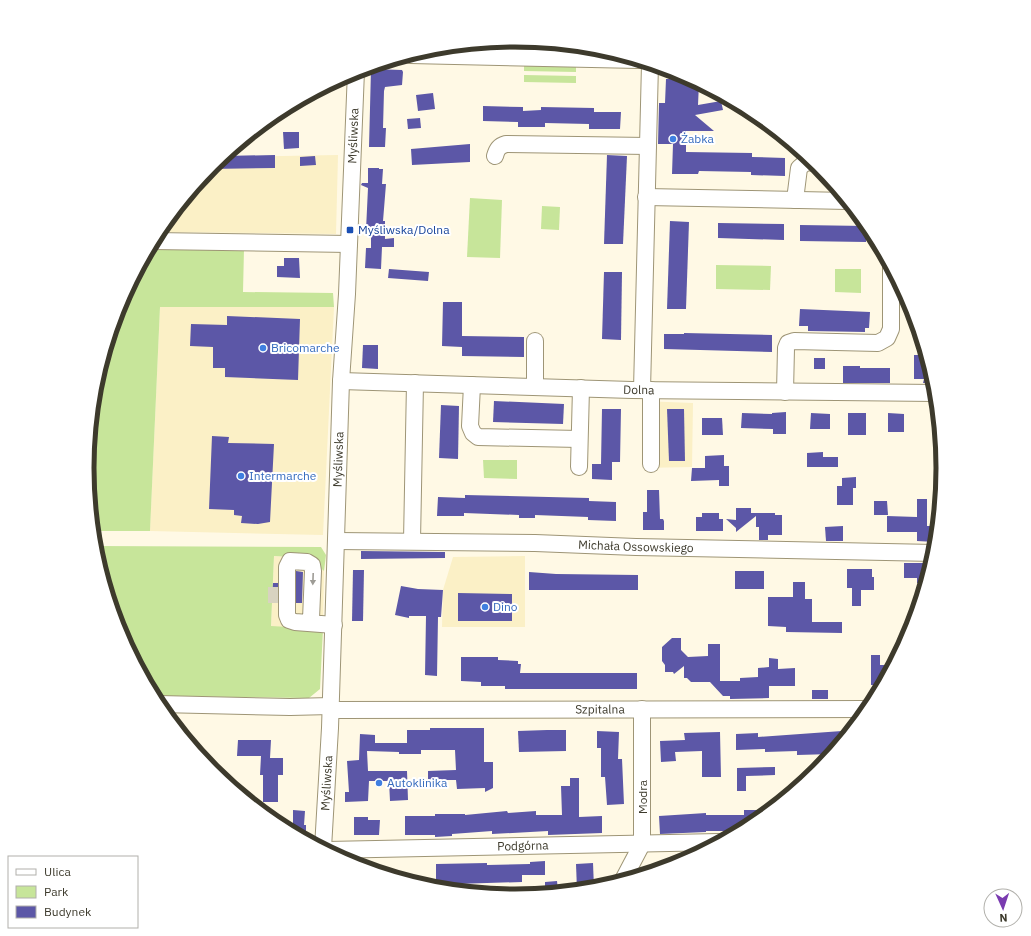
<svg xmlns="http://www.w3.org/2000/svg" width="1031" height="936" font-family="'IBM Plex Sans',sans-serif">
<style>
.built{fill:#fbf0c6}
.green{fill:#c7e59a}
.building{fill:#5c57a7}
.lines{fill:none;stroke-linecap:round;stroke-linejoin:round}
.minor-tunnel{stroke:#d8d3c0;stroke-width:16;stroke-dasharray:16 8;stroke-linecap:butt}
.minor-casing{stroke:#9e9576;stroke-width:18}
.minor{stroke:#fff;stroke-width:16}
.oneway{fill:#9e9c96}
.shop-dot{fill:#3f7fe0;stroke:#fff;stroke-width:1.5}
.transit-dot{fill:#1a4fb4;stroke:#fff;stroke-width:1.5}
.labels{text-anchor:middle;stroke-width:4;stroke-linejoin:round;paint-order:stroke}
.street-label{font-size:12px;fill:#3d3a2c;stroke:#fff}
.shop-label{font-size:12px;fill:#366cbe;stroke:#fff;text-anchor:start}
.transit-label{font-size:12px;fill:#164399;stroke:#fff;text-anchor:start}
.rim{fill:none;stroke:#3d3a2c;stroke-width:5}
</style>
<rect width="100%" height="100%" fill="#fff9e5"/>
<!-- built -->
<g class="built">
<path d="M338,155L336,234L159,232L213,165L223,157Z"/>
<path d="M160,307H334L323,535L150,531Z"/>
<path d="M642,401L693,403L692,467L643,468Z"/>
<path d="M274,556L309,558L324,571L323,629L271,627Z"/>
<path d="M525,556V627H442L443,590L453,557Z"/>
</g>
<!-- green -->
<g class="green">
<path d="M524,63L576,65V72L524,71Z"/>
<path d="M524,75L576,76V83L524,82Z"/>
<path d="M470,198L502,200L500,258L467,257Z"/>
<path d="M542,206L560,207L559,230L541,229Z"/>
<path d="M150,248L244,249L243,292L333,293L334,307H160L150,531H94L88,468L96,384L120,304Z"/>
<path d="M716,265L771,266L770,290L716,289Z"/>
<path d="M835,269H861V293L835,292Z"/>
<path d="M483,460H517V479L484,478Z"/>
<path d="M95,546L321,547L326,555L324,571L309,558L274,556L271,626L323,629L320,689L309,698L155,696L120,632Z"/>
</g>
<!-- building -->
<g class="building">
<path d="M371,69L402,70L403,72L402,85L385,87L384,91L383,128H386L385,147H369Z"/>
<path d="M671,76L687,77L699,83L698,105L721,101L723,110L695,115L714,131H686V152L752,153V157L785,158V176L751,175V172L699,171L698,174H672L673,144H658L659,103H665L666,79H671Z"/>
<path d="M433,93L435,109L418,111L416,95Z"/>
<path d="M483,106L523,107V111L541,110V107L594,108V112H621L620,129H589V124L545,123V127H518V122L483,121Z"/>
<path d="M420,118L421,128L408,129L407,119Z"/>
<path d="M283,132H299V148L284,149Z"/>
<path d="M470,144V162L412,165L411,149Z"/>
<path d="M275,155V168L210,169L224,156Z"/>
<path d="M607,155L627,156L623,244H604Z"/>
<path d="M315,156L316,165L300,166V157Z"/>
<path d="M368,168H379V169H383L382,184H386L383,221H385V239L394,238V247H382L381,269L365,268L366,248H371V231L366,230L368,188L361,185L362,183H368Z"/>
<path d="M670,221L689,222L686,309H667Z"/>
<path d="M718,223L784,224V240L718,238Z"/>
<path d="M800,225L866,226V242L800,241Z"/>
<path d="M284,258H299L300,278L277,277V266H284Z"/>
<path d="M389,269L429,272L428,281L388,278Z"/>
<path d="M604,272H622L621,340L602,339Z"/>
<path d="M443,302H462V336L524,337V357L462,356V347L442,346Z"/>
<path d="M800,309L870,312L869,328H865V332L808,331V326H799Z"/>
<path d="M227,316L300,319L298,380L225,377V368H213V347L190,346L191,324L227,325Z"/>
<path d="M684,333L772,335V352L664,349V334H684Z"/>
<path d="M363,345H378V369L362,368Z"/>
<path d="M914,355H926L935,383H923L924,379H914Z"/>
<rect x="814" y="358" width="11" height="11"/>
<path d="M843,366H860V368H890V383H843Z"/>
<path d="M494,401L564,404L563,424L493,422Z"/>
<path d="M441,405L459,406L458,459L439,458Z"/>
<path d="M602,409H621L620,462H612V480L592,479V464H601Z"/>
<path d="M667,409H684L685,461H669Z"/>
<path d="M786,412V434H773V429L741,428L742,413L772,414V413Z"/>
<path d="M811,413L830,414V429H810Z"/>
<rect x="848" y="413" width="18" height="22"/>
<path d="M888,413L904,414V432H888Z"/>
<path d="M702,418H722L723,435H702Z"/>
<path d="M212,436L229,437L228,443L274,444L270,522L258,524L241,523L242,516L234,515V510L209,509Z"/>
<path d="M823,452V457H838V467H807V453Z"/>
<path d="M724,455V466H729V486H719V480L691,481L692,468H705V456Z"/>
<path d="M856,477V488H853V505H837V486H842V478Z"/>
<path d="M647,490H659L660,519H663L664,521V530H643V512H647Z"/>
<path d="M465,495L589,498V501L616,502V521L588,520V517L535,515V518H519V515L464,513V516H437L438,497L465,498Z"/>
<path d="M917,499H927V526H935V542L917,541V532H887V516L917,517Z"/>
<path d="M874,501H887L888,515H874Z"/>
<path d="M736,508H751V513H775V515H782V535H768V540H759V527H756V516L736,532V528L726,519L736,520Z"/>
<path d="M702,513H719V519H723V531H696V517H702Z"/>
<path d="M843,526V541H826L825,527Z"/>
<path d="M361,551L445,552V558L361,559Z"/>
<path d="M904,563H932L926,583H917V578H904Z"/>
<path d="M847,569H872V577H874V590H861V606H852V588H847Z"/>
<path d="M353,570H364L363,621H352Z"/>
<path d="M296,571L303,572L302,603H296Z"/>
<rect x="735" y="571" width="29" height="18"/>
<path d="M529,572L556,574L638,575V590H529Z"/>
<path d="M793,582H805V599H812V622H842V633L786,632V627L768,626V597H793Z"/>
<path d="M273,583H278V600H272Z"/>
<path d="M401,586L418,589L443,590L441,617H438L437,676L425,675L426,616H409V618L395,615Z"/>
<path d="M458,593L512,594V621H458Z"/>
<path d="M672,638H681V650L688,657L708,656V644H720V681H740V678L758,677V668L769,667V658L778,659V669L795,668V686H769V698L730,699V696H723L710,682H691L687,678H684V666L674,674L673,672H665V665L662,661V647Z"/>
<path d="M871,655H880V665H893L882,685H871Z"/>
<path d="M461,657H498V660L518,661V664H521L520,673H637V689H505V686H481V682L461,681Z"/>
<rect x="812" y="690" width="16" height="9"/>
<path d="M430,728H484V762H493V788L485,792V788L457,789L456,780H428V771L456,770L455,750H421V754H399V752L367,751L368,771H407L408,800L390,801L389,781H369L368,801L345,802V792H349L347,761L359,760L360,734L375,735V743H407V730H430Z"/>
<path d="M547,730H566V751L519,752L518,731Z"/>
<path d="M597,731L619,732L618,759H622L624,804L607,805L605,777H601V748H597Z"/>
<path d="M842,731V741L832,754L797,755V751L765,752V749L736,750V734L758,733V737Z"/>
<path d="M720,732L721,777H702V751L675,752L676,761L661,762L660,741L685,740L684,733Z"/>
<path d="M238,740H271L270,758H283V775H278V802H263V775H260L261,756H237Z"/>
<path d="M775,767V775L746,776V791H737V768Z"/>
<path d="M570,778H579V817L602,816V833L548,835V831L492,834V831L452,834V836L435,837V835H405V816H435V814H465V815L507,811L508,813L536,811V815H562L561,786H570Z"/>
<path d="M293,810L305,811L304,825H306V839L278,824L293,825Z"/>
<path d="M744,810H763V816L753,824L740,831H706V832L660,834L659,816L706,813V815H744Z"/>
<path d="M354,817H368V820H380L379,835H354Z"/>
<path d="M545,861V875H522V882L456,884V888H436V864L487,863V865L530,864V862Z"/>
<path d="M593,863L594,888L577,890L576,864Z"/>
<path d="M557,881L558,891L545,892V882Z"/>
</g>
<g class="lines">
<!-- minor-tunnel -->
<path class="minor-tunnel" d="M276,603V586"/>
<defs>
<g id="minor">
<path d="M410,55L639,60"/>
<path d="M495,156C497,149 499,146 506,144L648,146"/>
<path d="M646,197L848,201"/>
<path d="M795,200L799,168L806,162L815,163"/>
<path d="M154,241L349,244"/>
<path id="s1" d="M341,381L632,390L936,393"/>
<path d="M472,385L470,426L473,433L478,437L579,439"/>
<path d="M535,386V341"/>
<path d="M642,390L650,64"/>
<path d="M651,390V464"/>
<path d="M785,392L786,348L788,343L794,341L878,343L887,338L891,329V266"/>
<path d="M579,467L581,388"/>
<path id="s2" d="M337,541L535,543L636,547L935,553"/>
<path d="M412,541L415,383"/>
<path d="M315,623L311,619L313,571L312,565L307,562L290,561L287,567V615L289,620L295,622L334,625"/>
<path d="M159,704L290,707L331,706"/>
<path id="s3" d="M331,710L869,709"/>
<path id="s4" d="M323,848L330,728L341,381L347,294L356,71"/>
<path id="s5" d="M327,850L719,842"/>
<path d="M623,880L642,844V709"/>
</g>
</defs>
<!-- minor casing -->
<use href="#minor" class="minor-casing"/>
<!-- minor -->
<use href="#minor" class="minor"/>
</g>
<!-- one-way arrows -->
<defs><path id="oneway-solid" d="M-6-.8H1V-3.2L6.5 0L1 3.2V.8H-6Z"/></defs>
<use class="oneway" href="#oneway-solid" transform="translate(313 579) rotate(92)"/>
<!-- markers -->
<g class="shop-dot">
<circle cx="673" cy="139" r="4"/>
<circle cx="263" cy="348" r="4"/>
<circle cx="241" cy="476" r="4"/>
<circle cx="485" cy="607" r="4"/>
<circle cx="379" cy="783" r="4"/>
</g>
<rect class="transit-dot" x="346" y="226" width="8" height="8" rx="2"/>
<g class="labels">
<!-- street labels -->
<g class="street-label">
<text dy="4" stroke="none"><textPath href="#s4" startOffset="713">Myśliwska</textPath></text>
<text dy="4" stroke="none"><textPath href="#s1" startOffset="298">Dolna</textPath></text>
<text dy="4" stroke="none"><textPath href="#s4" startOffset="389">Myśliwska</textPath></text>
<text dy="4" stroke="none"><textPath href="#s2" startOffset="299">Michała Ossowskiego</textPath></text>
<text dy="4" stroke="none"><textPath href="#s3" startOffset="269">Szpitalna</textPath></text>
<text dy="4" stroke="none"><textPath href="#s4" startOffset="65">Myśliwska</textPath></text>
<text transform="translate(643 797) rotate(-90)" y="4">Modra</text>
<text dy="4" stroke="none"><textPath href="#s5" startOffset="196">Podgórna</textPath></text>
</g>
<!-- shop labels -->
<g class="shop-label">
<text x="681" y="143">Żabka</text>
<text x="271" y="352">Bricomarche</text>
<text x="249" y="480">Intermarche</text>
<text x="493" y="611">Dino</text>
<text x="387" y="787">Autoklinika</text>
</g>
<!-- transit labels -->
<g class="transit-label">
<text x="358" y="234">Myśliwska/Dolna</text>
</g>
</g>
<!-- crop -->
<path d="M0 0H1031V936H0ZM94 468a421 421 0 1 1 842 0a421 421 0 1 1-842 0Z" fill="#fff" fill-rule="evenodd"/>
<path class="rim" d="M94 468a421 421 0 1 1 842 0a421 421 0 1 1-842 0Z"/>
<!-- legend -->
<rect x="8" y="856" width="130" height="72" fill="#ffffff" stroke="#b1b0ab"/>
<rect x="16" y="869" width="20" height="6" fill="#ffffff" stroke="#b1b0ab"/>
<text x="44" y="876" font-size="12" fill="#3d3a2c">Ulica</text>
<rect x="16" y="886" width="20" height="12" fill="#c7e59a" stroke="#b1b0ab"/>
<text x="44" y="896" font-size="12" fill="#3d3a2c">Park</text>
<rect x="16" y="906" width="20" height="12" fill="#5c57a7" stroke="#b1b0ab"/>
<text x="44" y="916" font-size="12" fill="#3d3a2c">Budynek</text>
<!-- north arrow -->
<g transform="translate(1003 908) rotate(177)"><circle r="19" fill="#ffffff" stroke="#b1b0ab"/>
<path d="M0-3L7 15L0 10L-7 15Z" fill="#7a3bb0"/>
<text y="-6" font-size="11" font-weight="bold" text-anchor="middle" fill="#3d3a2c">N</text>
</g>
</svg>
